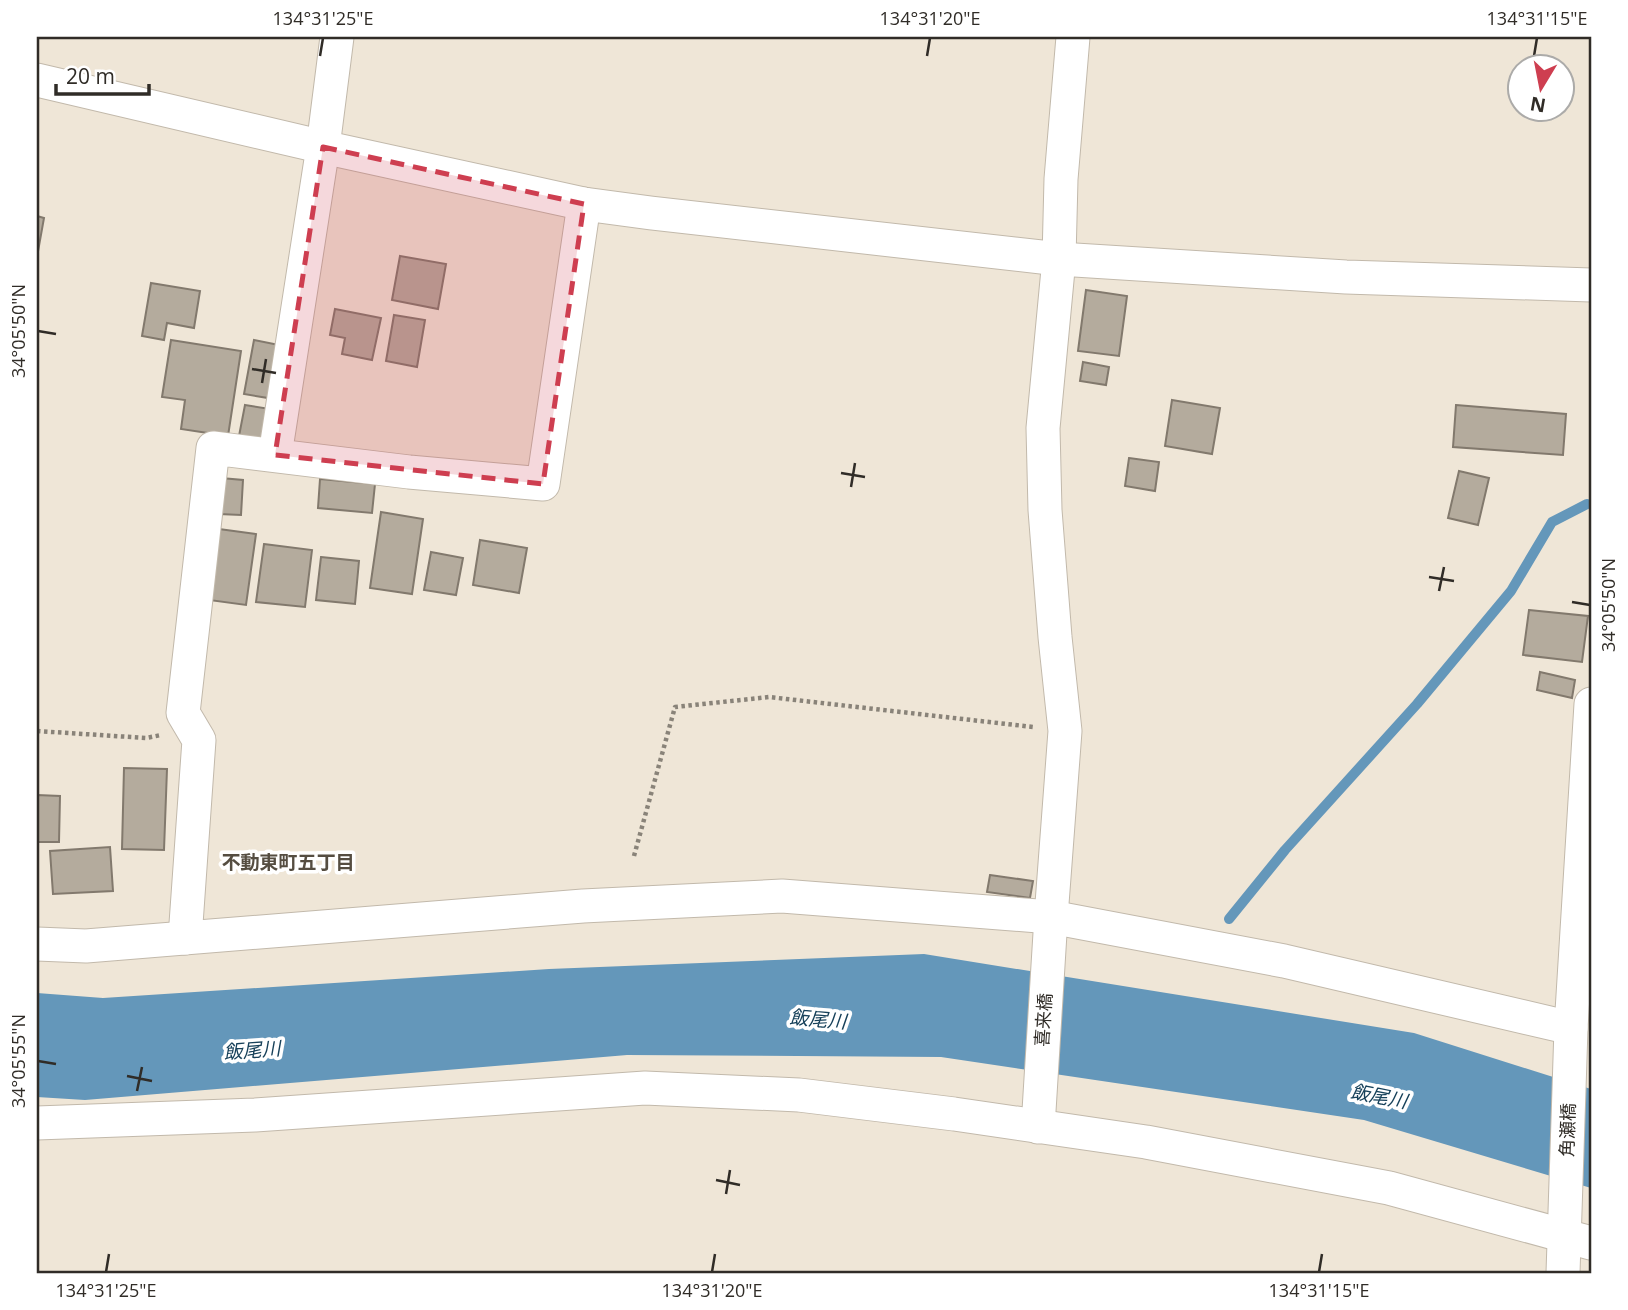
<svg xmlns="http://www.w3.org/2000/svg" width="1628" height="1310" font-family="'Open Sans','Noto Sans JP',sans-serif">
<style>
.water{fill:#6497ba}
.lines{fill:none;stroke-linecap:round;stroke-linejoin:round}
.stream{stroke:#6497ba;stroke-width:10}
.building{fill:#b4ab9d;stroke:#82796d;stroke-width:2}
.street-casing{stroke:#c2b9ab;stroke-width:35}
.path{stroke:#898379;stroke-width:4.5;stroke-dasharray:3.5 3.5;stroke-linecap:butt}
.street{stroke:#fff;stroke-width:33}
.marked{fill:#ce3e50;fill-opacity:0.2;stroke:#ce3e50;stroke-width:5;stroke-dasharray:14 9;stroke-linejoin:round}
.ticks{fill:none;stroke:#302c27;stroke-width:2.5}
.labels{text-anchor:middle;stroke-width:7;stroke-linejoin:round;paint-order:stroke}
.street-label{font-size:18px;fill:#302c27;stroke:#fff}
.neighbourhood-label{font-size:19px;font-weight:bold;fill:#554d41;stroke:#fff}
.water-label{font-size:19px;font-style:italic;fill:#17415a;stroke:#fff}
.neatline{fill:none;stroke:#302c27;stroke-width:2.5}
.ticks-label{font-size:18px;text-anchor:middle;fill:#302c27}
</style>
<rect width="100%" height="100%" fill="#efe6d7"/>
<!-- water -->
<path class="water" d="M924,954L1414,1033L1591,1089V1188L1364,1120L941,1057L627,1055L85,1100L37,1097V993L103,998L549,969Z"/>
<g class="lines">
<!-- stream -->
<path class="stream" d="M1229,919L1285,850L1417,704L1511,591L1552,522L1587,504"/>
</g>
<!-- building -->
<g class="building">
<path d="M37,216L44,218L37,257Z"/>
<path d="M400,256L446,264L438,309L392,300Z"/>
<path d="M151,283L200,291L194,328L167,323L164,340L142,336Z"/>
<path d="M1086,290L1127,296L1119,356L1078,351Z"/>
<path d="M335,309L381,318L372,360L342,354L345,338L330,335Z"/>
<path d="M394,315L425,320L417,367L386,361Z"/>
<path d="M171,340L241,351L228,436L181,429L185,400L162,397Z"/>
<path d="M254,340L279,345L268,398L244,394Z"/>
<path d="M1083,362L1109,367L1106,385L1080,381Z"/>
<path d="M1172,400L1220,408L1212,454L1165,446Z"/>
<path d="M245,405L270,409L265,441L239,436Z"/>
<path d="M1456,405L1566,414L1563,455L1453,447Z"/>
<path d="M1129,458L1159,462L1155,491L1125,486Z"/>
<path d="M1459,471L1489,478L1478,525L1448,518Z"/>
<path d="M221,478L243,480L241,515L219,514Z"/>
<path d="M320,479L375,484L372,513L318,508Z"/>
<path d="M381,512L423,519L412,594L370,588Z"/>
<path d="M219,529L256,534L246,605L209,600Z"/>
<path d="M480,540L527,548L519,593L473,585Z"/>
<path d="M264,544L312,550L305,607L256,602Z"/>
<path d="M431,552L463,558L456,595L424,590Z"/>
<path d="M321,557L359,561L355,604L316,600Z"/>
<path d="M1529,610L1588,616L1582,662L1523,655Z"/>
<path d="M1540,672L1575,680L1572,698L1537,690Z"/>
<path d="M124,768L167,769L164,850L122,849Z"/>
<path d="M37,795L60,796L59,842H37Z"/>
<path d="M110,847L113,891L53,894L50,851Z"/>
<path d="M990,875L1033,881L1030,898L987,892Z"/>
</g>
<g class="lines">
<defs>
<g id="street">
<path d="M37,80L332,149L584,204L651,213L1059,259L1346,277L1591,285"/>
<path d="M275,455L323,147L337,37"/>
<path d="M185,938L199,740L183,713L213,448L409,472L543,484L584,204"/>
<path d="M37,944L86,946L583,906L782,896L1051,917L1284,961L1571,1028"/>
<path d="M37,1123L255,1115L645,1088L799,1095L954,1114L1146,1142L1389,1188L1591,1243"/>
<path d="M1038,1127L1051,917L1065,731L1055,637L1045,510L1043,428L1059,259L1061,179L1073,37"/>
<path d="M1563,1273L1571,1028L1591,704"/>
</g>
</defs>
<!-- street casing -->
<use href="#street" class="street-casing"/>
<!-- path -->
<g class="path">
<path d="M37,731L146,738L161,735"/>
<path d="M634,856L675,707L769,697L1033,727"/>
</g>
<!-- street -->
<use href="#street" class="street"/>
</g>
<!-- marked area -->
<path class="marked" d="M323,147L584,204L543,484L275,455Z"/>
<!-- ticks -->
<path class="ticks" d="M320,56L323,38M927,56L930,38M1534,56L1537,38M38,331L56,334M252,369L276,373M262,383L266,359M841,473L865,477M851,487L855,463M1429,577L1454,581M1439,591L1444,567M1572,602L1590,605M38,1061L56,1064M127,1076L152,1081M137,1091L142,1067M716,1180L740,1185M726,1194L730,1170M106,1272L109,1254M712,1272L715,1254M1319,1272L1322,1254"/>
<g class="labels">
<!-- street labels -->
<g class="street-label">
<text transform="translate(1044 1020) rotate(-86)" y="6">喜来橋</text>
<text transform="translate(1568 1130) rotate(-88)" y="6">角瀬橋</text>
</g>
<!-- neighbourhood labels -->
<g class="neighbourhood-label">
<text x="288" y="869">不動東町五丁目</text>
</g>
<!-- water labels -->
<g class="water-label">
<text transform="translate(818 1019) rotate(5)" y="7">飯尾川</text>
<text transform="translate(252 1050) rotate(-4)" y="7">飯尾川</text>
<text transform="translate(1379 1096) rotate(11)" y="7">飯尾川</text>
</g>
</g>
<!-- border -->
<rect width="1628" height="1310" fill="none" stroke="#ffffff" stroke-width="77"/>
<!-- north arrow -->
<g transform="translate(1541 88) rotate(190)"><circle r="33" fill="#ffffff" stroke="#acaba9" stroke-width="2"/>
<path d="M0-5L12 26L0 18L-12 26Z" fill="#ce3e50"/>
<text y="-10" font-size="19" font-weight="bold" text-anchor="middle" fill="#302c27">N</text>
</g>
<!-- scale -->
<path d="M56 84v10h93v-10" fill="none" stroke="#302c27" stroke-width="3.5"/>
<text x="66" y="84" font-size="21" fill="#302c27" stroke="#ffffff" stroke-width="5" paint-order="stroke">20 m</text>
<rect x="38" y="38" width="1552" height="1234" class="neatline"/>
<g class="ticks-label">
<text x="323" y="25">134°31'25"E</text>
<text x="930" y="25">134°31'20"E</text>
<text x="1537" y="25">134°31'15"E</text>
<text transform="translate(19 331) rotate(-90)" y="6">34°05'50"N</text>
<text transform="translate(1609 605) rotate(-90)" y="6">34°05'50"N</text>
<text transform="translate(19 1061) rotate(-90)" y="6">34°05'55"N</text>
<text x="106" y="1297">134°31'25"E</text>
<text x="712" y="1297">134°31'20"E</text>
<text x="1319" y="1297">134°31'15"E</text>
</g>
</svg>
